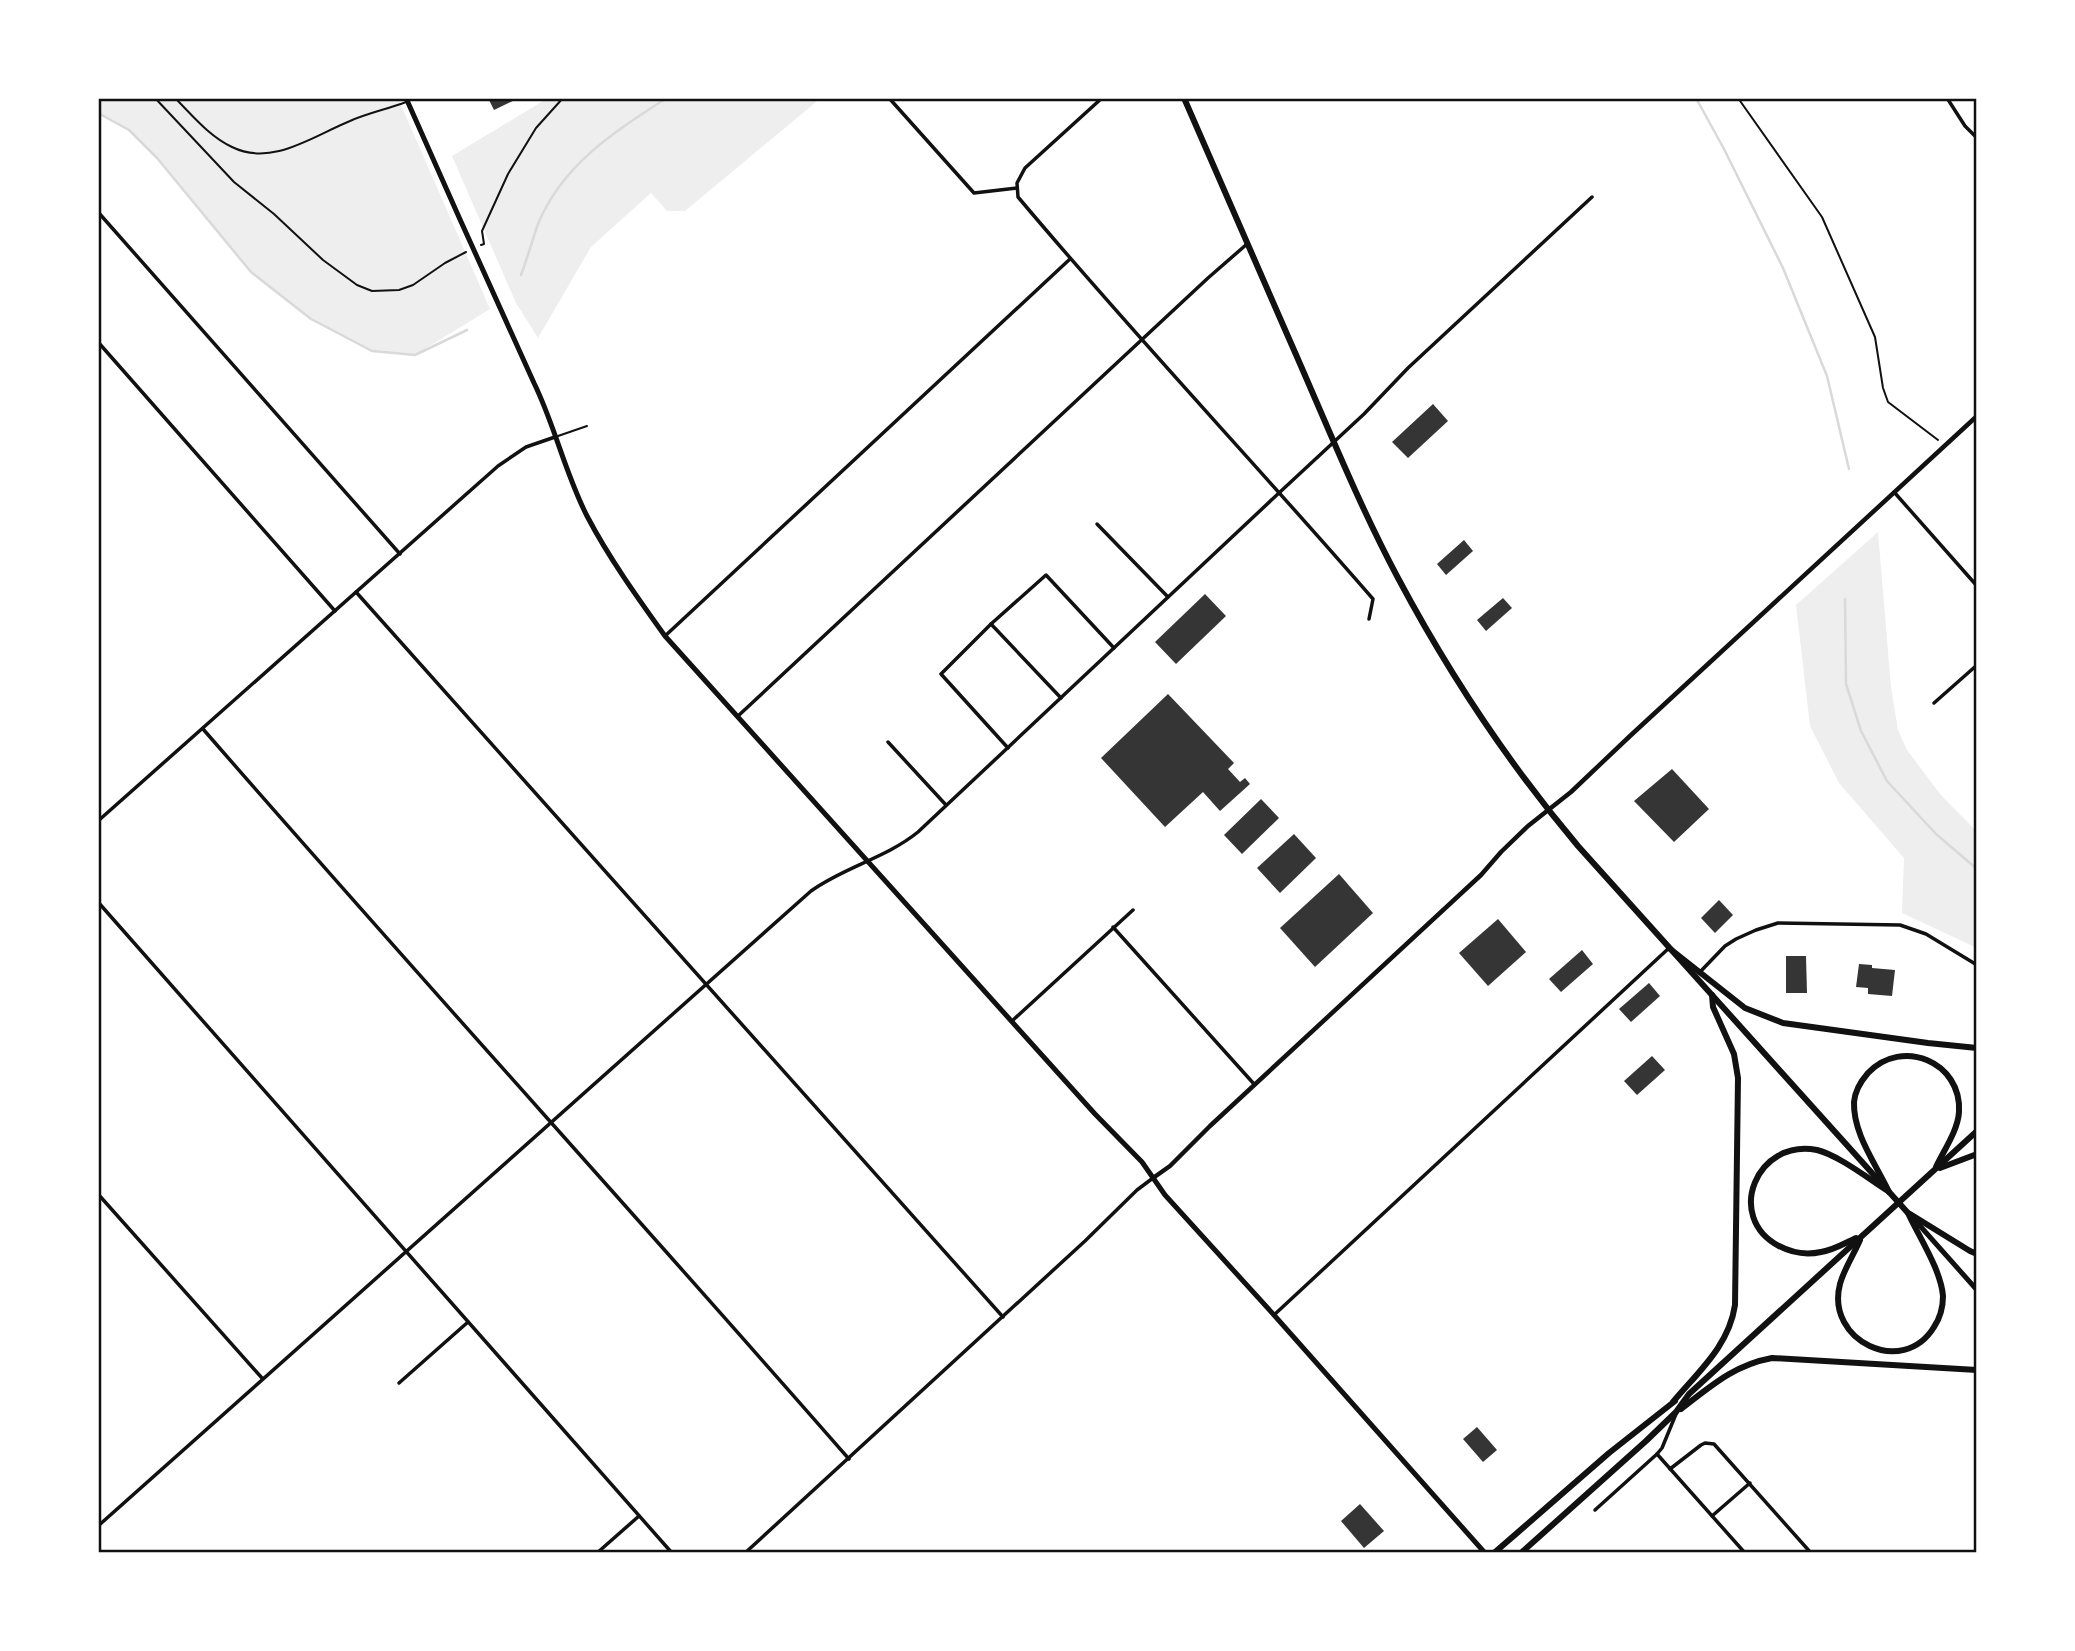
<svg xmlns="http://www.w3.org/2000/svg" width="2075" height="1651" font-family="'Crimson Pro',serif">
<style>
.green{fill:#eee}
.lines{fill:none;stroke-linecap:round;stroke-linejoin:round}
.stream{stroke:#d9d9d9;stroke-width:2.5}
.building{fill:#353535}
.path{stroke:#111;stroke-width:2}
.service{stroke:#111;stroke-width:2}
.minor{stroke:#111;stroke-width:3.5}
.tertiary{stroke:#111;stroke-width:4.5}
.secondary{stroke:#111;stroke-width:5}
.primary{stroke:#111;stroke-width:6}
.trunk{stroke:#111;stroke-width:6}
.neatline{fill:none;stroke:#111;stroke-width:2.5}
</style>
<rect width="100%" height="100%" fill="#fff"/>
<!-- green -->
<g class="green">
<path d="M98,98H398L490,309L415,355L372,351L311,319L251,272L157,158L129,130L98,113Z"/>
<path d="M548,98H821L685,211H667L651,193L591,247L538,338L516,303L452,156Z"/>
<path d="M1878,532L1891,687L1898,730L1907,750L1940,794L1977,832V948L1902,913L1904,858L1839,783L1810,726L1796,605Z"/>
</g>
<g class="lines">
<!-- stream -->
<g class="stream">
<path d="M1696,98L1724,149L1783,268L1827,376L1849,469"/>
<path d="M98,113L129,130L157,158L251,272L311,319L372,351L415,355L467,330"/>
<path d="M521,275C527,259 532,241 538,224C562,166 611,134 662,101L670,98"/>
<path d="M1845,599L1846,684L1861,731L1887,781L1936,834L1977,869"/>
</g>
</g>
<!-- building -->
<g class="building">
<path d="M488,98H519L494,110Z"/>
<path d="M1433,404L1448,421L1408,458L1392,442Z"/>
<path d="M1464,540L1473,551L1446,575L1437,564Z"/>
<path d="M1205,594L1226,616L1176,664L1155,642Z"/>
<path d="M1503,598L1512,608L1486,631L1477,620Z"/>
<path d="M1168,694L1234,763L1228,769L1240,782L1245,778L1250,784L1220,811L1203,792L1165,827L1101,758Z"/>
<path d="M1672,769L1709,809L1674,842L1634,801Z"/>
<path d="M1261,799L1279,818L1242,854L1224,835Z"/>
<path d="M1294,834L1316,858L1280,893L1257,868Z"/>
<path d="M1339,874L1373,913L1315,967L1280,928Z"/>
<path d="M1719,900L1733,915L1715,933L1701,918Z"/>
<path d="M1498,919L1526,952L1488,986L1459,953Z"/>
<path d="M1582,950L1593,964L1561,992L1549,979Z"/>
<path d="M1786,956H1806L1807,993H1786Z"/>
<path d="M1859,964L1872,965V968L1895,970L1892,996L1868,994V988L1856,987Z"/>
<path d="M1649,983L1660,996L1631,1022L1619,1009Z"/>
<path d="M1652,1056L1665,1070L1637,1095L1624,1081Z"/>
<path d="M1477,1427L1497,1450L1483,1462L1463,1439Z"/>
<path d="M1360,1504L1384,1531L1364,1548L1341,1521Z"/>
</g>
<g class="lines">
<!-- path -->
<g class="path">
<path d="M155,98L234,182L274,214L323,260L357,285L372,291L399,290L413,285L445,263L466,252"/>
<path d="M1738,98L1822,217L1875,337L1883,388L1888,402L1938,440"/>
<path d="M481,245L484,244L482,231L508,174L536,128L563,98"/>
</g>
<!-- service -->
<g class="service">
<path d="M175,98C193,116 209,136 232,147C272,167 313,136 350,121C368,113 388,109 406,102"/>
<path d="M558,436L587,426"/>
</g>
<!-- minor -->
<g class="minor">
<path d="M889,98L974,193L1017,188"/>
<path d="M1102,98L1025,168L1017,183L1018,197C1133,334 1256,464 1373,599L1369,619"/>
<path d="M1947,98L1965,126L1977,138"/>
<path d="M98,212L400,554"/>
<path d="M98,342L335,611"/>
<path d="M1894,492L1977,586"/>
<path d="M1097,524L1168,597"/>
<path d="M356,592L1003,1317"/>
<path d="M991,624L1061,698"/>
<path d="M665,636L1070,259"/>
<path d="M1934,703L1977,665"/>
<path d="M738,716L1208,278L1247,244"/>
<path d="M203,729C416,974 635,1214 849,1459"/>
<path d="M888,742L946,805"/>
<path d="M1008,748L941,674L991,624L1046,575L1114,648"/>
<path d="M98,821L498,466L526,447L555,437"/>
<path d="M98,902L672,1553"/>
<path d="M1113,927L1254,1084"/>
<path d="M1699,973L1725,946L1736,939L1756,930L1778,923L1900,925L1926,934L1977,965"/>
<path d="M1012,1021L1133,910"/>
<path d="M98,1194L262,1378"/>
<path d="M1274,1315L1669,948"/>
<path d="M399,1383L468,1322"/>
<path d="M1657,1454L1745,1553"/>
<path d="M1670,1469L1701,1445L1705,1443L1714,1444L1811,1553"/>
<path d="M1595,1510L1657,1454L1662,1448L1676,1414"/>
<path d="M1712,1516L1750,1483"/>
<path d="M98,1526L811,891C844,867 886,858 918,832L1280,492L1364,414L1408,368L1592,197"/>
<path d="M597,1553L639,1516"/>
<path d="M745,1553L1085,1241L1137,1190L1153,1178"/>
</g>
<!-- tertiary -->
<path class="tertiary" d="M1153,1178L1170,1166L1210,1126L1481,875L1501,852L1528,826L1571,792L1630,736L1977,416"/>
<!-- secondary -->
<g class="secondary">
<path d="M406,98C448,193 491,289 534,383C555,426 565,473 587,516C609,558 637,597 665,636L1095,1114L1142,1162L1165,1195L1274,1315L1485,1553"/>
<path d="M1913,1218L1977,1290"/>
</g>
<!-- primary -->
<path class="primary" d="M1184,98C1219,179 1254,260 1290,341C1325,420 1357,501 1398,578C1448,672 1509,764 1578,846L1908,1213"/>
<!-- trunk -->
<g class="trunk">
<path d="M1669,948L1745,1008L1783,1023L1928,1043L1977,1048"/>
<path d="M1940,1168L1977,1154"/>
<path d="M1889,1192C1876,1164 1853,1134 1854,1102C1855,1091 1861,1081 1868,1073C1902,1037 1962,1062 1959,1112C1958,1130 1944,1150 1936,1167"/>
<path d="M1910,1214L1970,1251L1977,1254"/>
<path d="M1856,1238C1845,1243 1834,1250 1821,1252C1807,1255 1792,1253 1779,1246C1724,1217 1757,1138 1817,1150C1838,1155 1869,1179 1888,1191"/>
<path d="M1860,1240C1854,1254 1844,1269 1840,1284C1825,1341 1903,1378 1934,1327C1940,1318 1943,1307 1943,1296C1941,1270 1919,1237 1908,1213"/>
<path d="M1673,1402C1698,1372 1729,1346 1735,1305L1738,1078L1734,1054L1713,1007L1712,995"/>
<path d="M1681,1409C1711,1386 1734,1365 1772,1358L1977,1370"/>
<path d="M1494,1553L1609,1453L1675,1401"/>
<path d="M1521,1553L1646,1441L1676,1412L1689,1394L1977,1131"/>
</g>
</g>
<!-- border -->
<rect width="2075" height="1651" fill="none" stroke="#ffffff" stroke-width="200"/>
<rect x="100" y="100" width="1875" height="1451" class="neatline"/>
</svg>
